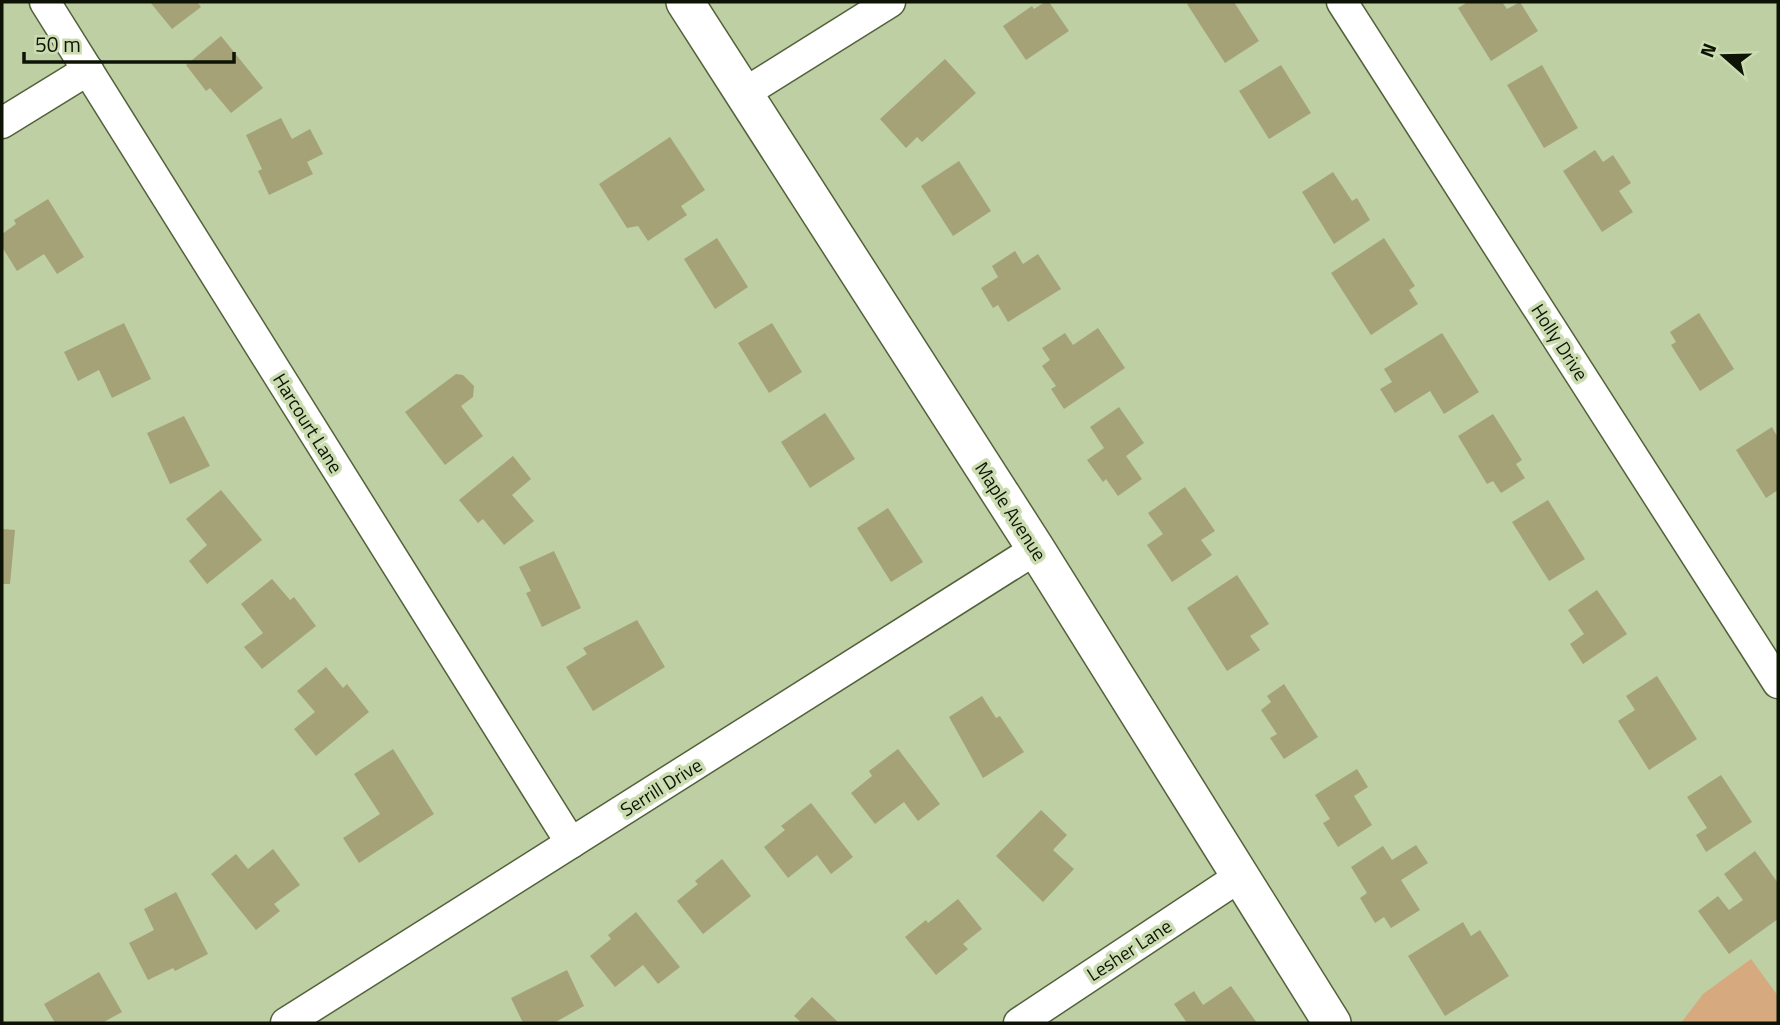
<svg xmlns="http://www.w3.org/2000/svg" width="1780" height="1025" font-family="'Titillium Web',sans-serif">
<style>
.green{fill:#d6a97e}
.building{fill:#a5a277}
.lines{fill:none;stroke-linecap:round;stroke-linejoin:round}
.minor-casing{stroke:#53613b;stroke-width:33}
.tertiary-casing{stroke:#53613b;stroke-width:40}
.minor{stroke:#fff;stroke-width:30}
.tertiary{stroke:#fff;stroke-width:37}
.labels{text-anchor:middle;stroke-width:7;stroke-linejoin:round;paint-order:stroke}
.street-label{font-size:19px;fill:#0e1405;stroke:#cbdcb1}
</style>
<rect width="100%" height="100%" fill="#becfa4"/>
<!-- green -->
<path class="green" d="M1751,959L1778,996V1023H1681L1703,994Z"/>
<!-- building -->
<g class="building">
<path d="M150,2H197L201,7L172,29Z"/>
<path d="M1045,2H1049L1069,31L1026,60L1003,26L1032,6L1034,9Z"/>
<path d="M1191,2H1234L1259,41L1225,63L1187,4Z"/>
<path d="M1468,2H1502L1507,9L1520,2L1538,31L1491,61L1458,8Z"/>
<path d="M221,36L263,88L231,113L210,88L206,91L186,65Z"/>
<path d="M945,59L976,93L922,142L917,137L906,148L880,119Z"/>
<path d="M1281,65L1311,113L1269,139L1239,91Z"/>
<path d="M1542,65L1578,128L1544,148L1507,85Z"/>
<path d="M281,118L292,139L310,129L323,154L307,162L313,174L269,195L258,171L262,169L246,135Z"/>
<path d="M670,137L705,190L681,206L687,215L648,241L638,226L627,228L599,184Z"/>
<path d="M1595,150L1603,162L1613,155L1631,183L1619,191L1633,212L1602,232L1563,171Z"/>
<path d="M959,161L991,211L953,236L921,186Z"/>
<path d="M1333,172L1352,201L1357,198L1370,220L1334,244L1302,192Z"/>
<path d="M48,199L84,257L57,274L44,254L17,271L2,247V234L16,224L14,220Z"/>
<path d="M717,238L748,287L715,309L684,259Z"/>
<path d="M1384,238L1415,286L1409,290L1418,304L1371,335L1331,273Z"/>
<path d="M1015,251L1023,264L1038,254L1061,289L1008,322L998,305L993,308L981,288L998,277L992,266Z"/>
<path d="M1699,313L1734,369L1700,391L1671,345L1676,342L1670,332Z"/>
<path d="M124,323L151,379L112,398L99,370L78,381L64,352Z"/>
<path d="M772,323L802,372L769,393L738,343Z"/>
<path d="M1098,328L1125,368L1064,409L1051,389L1056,386L1042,366L1050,360L1042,348L1065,333L1073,345Z"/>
<path d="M1442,333L1479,392L1444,414L1430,391L1395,413L1380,389L1392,382L1384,369Z"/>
<path d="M456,374L463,375L474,386L473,397L461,406L483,436L445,465L405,412Z"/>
<path d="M1119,407L1144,443L1126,456L1142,479L1118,496L1106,479L1103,482L1087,460L1104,448L1090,427Z"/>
<path d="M825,413L855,459L810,488L781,442Z"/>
<path d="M1493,414L1522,460L1516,464L1525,478L1501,493L1493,481L1487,484L1458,436Z"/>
<path d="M184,416L210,466L170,484L147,433Z"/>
<path d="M1772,427L1778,438V490L1766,498L1736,450Z"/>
<path d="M513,456L531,479L512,495L534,521L504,545L483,519L478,523L459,500Z"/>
<path d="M1185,487L1215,531L1201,540L1212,555L1172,582L1147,545L1163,534L1148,513Z"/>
<path d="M221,490L262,540L207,584L189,561L207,545L186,519Z"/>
<path d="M1548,500L1585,559L1549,581L1512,522Z"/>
<path d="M888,508L923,562L891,582L857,528Z"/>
<path d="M2,529L15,530L10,584H2Z"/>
<path d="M554,551L581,608L542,627L526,593L531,591L519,567Z"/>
<path d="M1237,575L1269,624L1250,636L1260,650L1227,671L1187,608Z"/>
<path d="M272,579L290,600L294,597L316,626L262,669L244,647L263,633L241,604Z"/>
<path d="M1597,590L1627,634L1583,664L1570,644L1584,634L1568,610Z"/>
<path d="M637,620L665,667L593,711L566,667L587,654L583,648Z"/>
<path d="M326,667L343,688L347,684L369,712L316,756L294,729L315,712L297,691Z"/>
<path d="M1657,676L1697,739L1649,770L1618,721L1635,710L1626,696Z"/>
<path d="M1284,684L1318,737L1284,759L1270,738L1277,734L1261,710L1271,702L1267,696Z"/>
<path d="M982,696L996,718L1000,716L1024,752L983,778L949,717Z"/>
<path d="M393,749L434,814L359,863L343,838L380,814L354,774Z"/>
<path d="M898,749L940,804L918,821L904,802L875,824L851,793L872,776L869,771Z"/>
<path d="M1357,769L1368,787L1354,796L1372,825L1338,847L1323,823L1330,819L1315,795Z"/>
<path d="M1721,775L1752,822L1706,852L1696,835L1707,828L1687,797Z"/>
<path d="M811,803L853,857L831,874L817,855L788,878L764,847L785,830L781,826Z"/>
<path d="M1041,810L1067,835L1053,850L1074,869L1043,902L996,856Z"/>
<path d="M1416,845L1428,863L1401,880L1420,910L1391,928L1384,917L1375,923L1360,898L1367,893L1351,867L1383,846L1392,860Z"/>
<path d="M273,849L300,885L274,904L280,911L256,930L211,874L236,854L248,869Z"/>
<path d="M1755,851L1778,883V919L1729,954L1698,911L1718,896L1729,910L1743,900L1724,874Z"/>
<path d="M722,859L751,896L703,934L677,901L698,884L695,881Z"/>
<path d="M176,892L208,954L175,971L173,968L148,980L129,943L154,930L144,909Z"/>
<path d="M958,899L982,929L963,944L968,949L936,975L905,937L926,920L928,923Z"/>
<path d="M636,912L680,967L658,984L643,965L615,987L590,956L611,939L608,935Z"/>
<path d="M1463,922L1471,936L1480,930L1509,976L1445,1016L1408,956Z"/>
<path d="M567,970L584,1006L554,1023H523L511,998Z"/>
<path d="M99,972L122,1012L102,1023H55L44,1004Z"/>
<path d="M1231,986L1257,1023H1187L1174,1004L1194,991L1203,1005Z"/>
<path d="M812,997L839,1023H802L794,1016Z"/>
</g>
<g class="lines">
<defs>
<g id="minor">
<path d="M45,2L571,843"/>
<path d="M1342,2L1778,683"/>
<path d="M743,94L890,2"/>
<path d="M2,123L88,70"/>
<path d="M286,1023L1036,549"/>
<path d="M1019,1023L1239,877"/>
</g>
<path id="tertiary" d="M685,2L1036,549L1332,1023"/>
</defs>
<!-- minor casing -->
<use href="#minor" class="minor-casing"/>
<!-- tertiary casing -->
<use href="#tertiary" class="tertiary-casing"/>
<!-- minor -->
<use href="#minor" class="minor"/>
<!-- tertiary -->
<use href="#tertiary" class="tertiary"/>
</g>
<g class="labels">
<!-- street labels -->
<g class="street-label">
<text transform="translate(1560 342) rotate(57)" y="7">Holly Drive</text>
<text transform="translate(308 423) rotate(58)" y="7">Harcourt Lane</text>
<text transform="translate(1011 511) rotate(57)" y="7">Maple Avenue</text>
<text transform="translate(661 787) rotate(-32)" y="7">Serrill Drive</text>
<text transform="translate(1129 950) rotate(-33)" y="7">Lesher Lane</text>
</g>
</g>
<!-- border -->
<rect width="1780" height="1025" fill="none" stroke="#0e1405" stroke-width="7"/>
<!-- north arrow -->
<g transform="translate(1724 56) rotate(290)" stroke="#cbdcb1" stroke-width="5" paint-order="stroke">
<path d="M0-5L12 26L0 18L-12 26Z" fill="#0e1405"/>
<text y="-10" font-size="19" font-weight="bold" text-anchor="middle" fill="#0e1405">N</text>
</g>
<!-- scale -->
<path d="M24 52v10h210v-10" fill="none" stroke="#0e1405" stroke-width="3.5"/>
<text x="35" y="52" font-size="21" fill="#0e1405" stroke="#cbdcb1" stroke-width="5" paint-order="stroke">50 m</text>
</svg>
